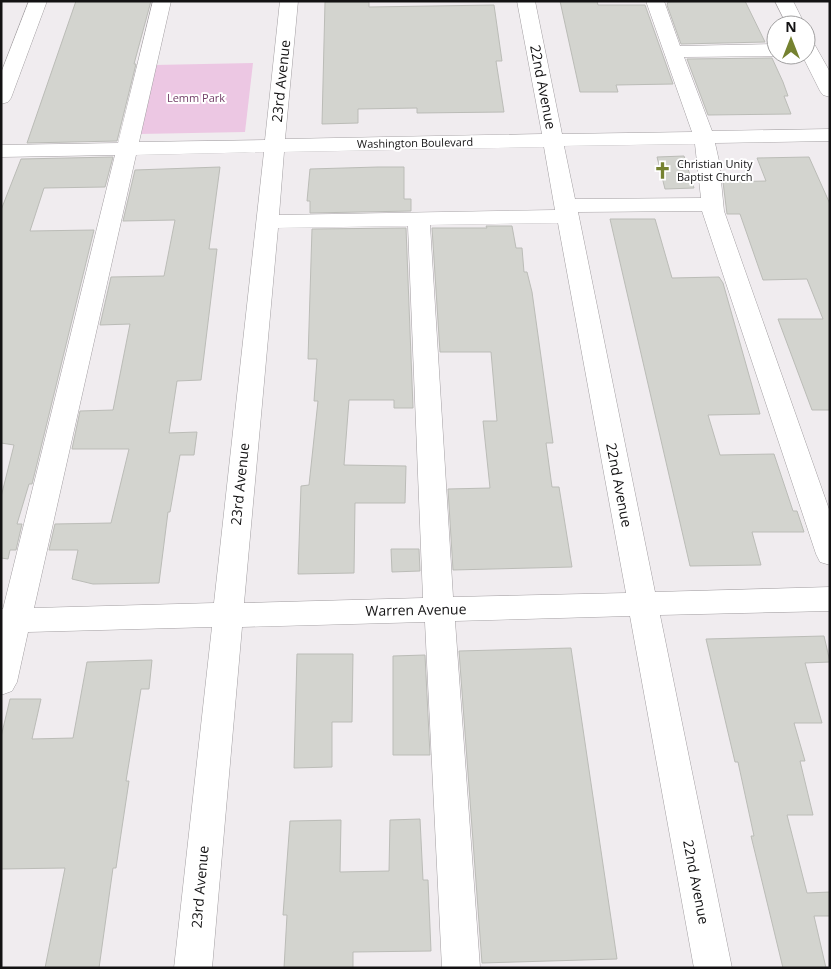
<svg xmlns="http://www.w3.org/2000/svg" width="831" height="969" font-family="'Open Sans',sans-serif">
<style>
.green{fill:#ecc7e3}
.building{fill:#d3d4cf;stroke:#bbbcb7}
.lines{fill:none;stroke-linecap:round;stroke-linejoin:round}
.minor-casing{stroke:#a39fa2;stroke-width:1}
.minor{fill:#fff;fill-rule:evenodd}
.labels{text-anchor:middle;stroke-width:4;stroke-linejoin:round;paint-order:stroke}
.far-park-label{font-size:11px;fill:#723e67;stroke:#fff}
.far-street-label{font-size:11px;fill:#131213;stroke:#fff}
.far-poi-label{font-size:11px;fill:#131213;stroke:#fff;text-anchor:start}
.street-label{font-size:14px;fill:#131213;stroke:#fff}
</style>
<rect width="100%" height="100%" fill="#f0ecef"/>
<!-- green -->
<path class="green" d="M253,63L245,132L139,134L154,65Z"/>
<!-- building -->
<g class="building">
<path d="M76,1H151L134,64H136L117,141L27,143Z"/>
<path d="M560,1H597L598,5H645L673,84L616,85L618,92H580Z"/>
<path d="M745,1L765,42L681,44L667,5L668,2Z"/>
<path d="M325,2H369V7L494,5L502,61H496L504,112L417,113V108L358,109V123L322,124Z"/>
<path d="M772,58L783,82L788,96H784L791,114L708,115L687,59Z"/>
<path d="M684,156L694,188L665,189L657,157Z"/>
<path d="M113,157L105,187L44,188L30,231L94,230L32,484H29L17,524H22L16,550H10L8,559L1,558V497L14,445L1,443V210L21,159Z"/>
<path d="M809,157L830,204V410H812L778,319H823L807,279L763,280L740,214H727L723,182L766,181L757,158Z"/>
<path d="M220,167L209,249H217L201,380L177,381L169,433L197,432L194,455H180L170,512H168L159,583L93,584L72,579L78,550H49L55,524L111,523L129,449H72L80,411L113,410L130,324L100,325L111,277L164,276L175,220L123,221L135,170Z"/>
<path d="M378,167H404V199H411V211L310,213V201H307L310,169Z"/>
<path d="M610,219H655L672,278L719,277L723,283L760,414L708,415L720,455L774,454L793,511H797L804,532H752L761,565L690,566Z"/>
<path d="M486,226H512L516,248H522L524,272H527L532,292L553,443H546L552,487H559L572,567L453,570L448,489L490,488L483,421H497L491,352H440L432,228H487Z"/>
<path d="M406,228L413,408H394V400H349L344,465L406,466L405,503H355L354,573L298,574L301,486L309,485L318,401H314L317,359H308L312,229Z"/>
<path d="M391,549H419L420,571L392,572Z"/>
<path d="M824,636L830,662L805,663L822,723H794L805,761H800L813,815H787L807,893L830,892V916H814L826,968H783L751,836H754L738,762H735L706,639Z"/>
<path d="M571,648L617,959L482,963L459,651Z"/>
<path d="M297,654H353L352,722H332V767L294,768Z"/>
<path d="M425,655L430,755H393V656Z"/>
<path d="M152,660L149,689H141L126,781H129L121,834L116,868H113L99,968H45L65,868L1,869V737L10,699H41L32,739L73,738L87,662Z"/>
<path d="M420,819L423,880H428L431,951L353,952V968H284L287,915H283L290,821L341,820L340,872L389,871L390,820Z"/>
</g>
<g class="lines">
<defs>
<g id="minor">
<path d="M29,1H47L11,98L8,102L1,104V73Z"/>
<path d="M153,1H171L139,142L265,140L280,1H298L285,139L542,134L517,1H535L562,134L692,132L646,1H664L680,46L776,44V55H778L776,56L684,57L712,131L830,129V141L715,143L719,161L724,211L830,512V565L820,562L816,554L702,211L578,212L655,592L830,587V611L660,615L732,968H694L630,616L455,621L480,968H442L425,622L242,627L212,968H174L212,627L28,632L17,682L12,691L1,695V609H3L115,155L1,157V145L118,143ZM695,144L701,198L575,199L564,146ZM544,147L555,210L279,215L284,152ZM264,152L214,603L34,608L136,155ZM558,223L626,593L453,597L430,225ZM408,226L423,598L244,603L278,228Z"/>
<path d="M775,1H793L805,25H787Z"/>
<path d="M806,38L812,40L830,72V97L823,95L820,91L802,55H806Z"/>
</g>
</defs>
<!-- minor casing -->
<use href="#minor" class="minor-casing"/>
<!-- minor -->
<use href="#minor" class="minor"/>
</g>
<!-- icons -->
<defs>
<symbol id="church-bare" viewBox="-9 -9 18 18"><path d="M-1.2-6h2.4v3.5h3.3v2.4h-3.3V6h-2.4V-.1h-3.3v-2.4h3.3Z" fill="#758230" stroke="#fff" stroke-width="2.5" paint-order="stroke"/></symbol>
</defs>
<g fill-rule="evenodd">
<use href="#church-bare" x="650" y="158" width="25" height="25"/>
</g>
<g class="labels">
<!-- far-park labels -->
<g class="far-park-label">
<text x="196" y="102">Lemm Park</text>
</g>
<!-- far-street labels -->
<g class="far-street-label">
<text transform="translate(415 143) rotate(-1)" y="4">Washington Boulevard</text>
</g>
<!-- far-poi labels -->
<g class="far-poi-label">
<text x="677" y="168">Christian Unity<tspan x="677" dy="13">Baptist Church</tspan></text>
</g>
<!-- street labels -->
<g class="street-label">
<text transform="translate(281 81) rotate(-84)" y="5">23rd Avenue</text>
<text transform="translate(543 87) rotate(79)" y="5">22nd Avenue</text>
<text transform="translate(240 484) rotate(-84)" y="5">23rd Avenue</text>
<text transform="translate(619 485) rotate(79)" y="5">22nd Avenue</text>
<text transform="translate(416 610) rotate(-1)" y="5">Warren Avenue</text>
<text transform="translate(696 882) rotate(79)" y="5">22nd Avenue</text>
<text transform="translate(200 887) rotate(-85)" y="5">23rd Avenue</text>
</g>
</g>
<!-- border -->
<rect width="831" height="969" fill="none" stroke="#131213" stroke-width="5"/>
<!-- north arrow -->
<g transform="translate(791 40)"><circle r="24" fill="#ffffff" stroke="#a1a0a1"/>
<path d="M0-4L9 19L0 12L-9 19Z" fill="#758230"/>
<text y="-8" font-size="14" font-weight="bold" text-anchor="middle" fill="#131213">N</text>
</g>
</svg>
